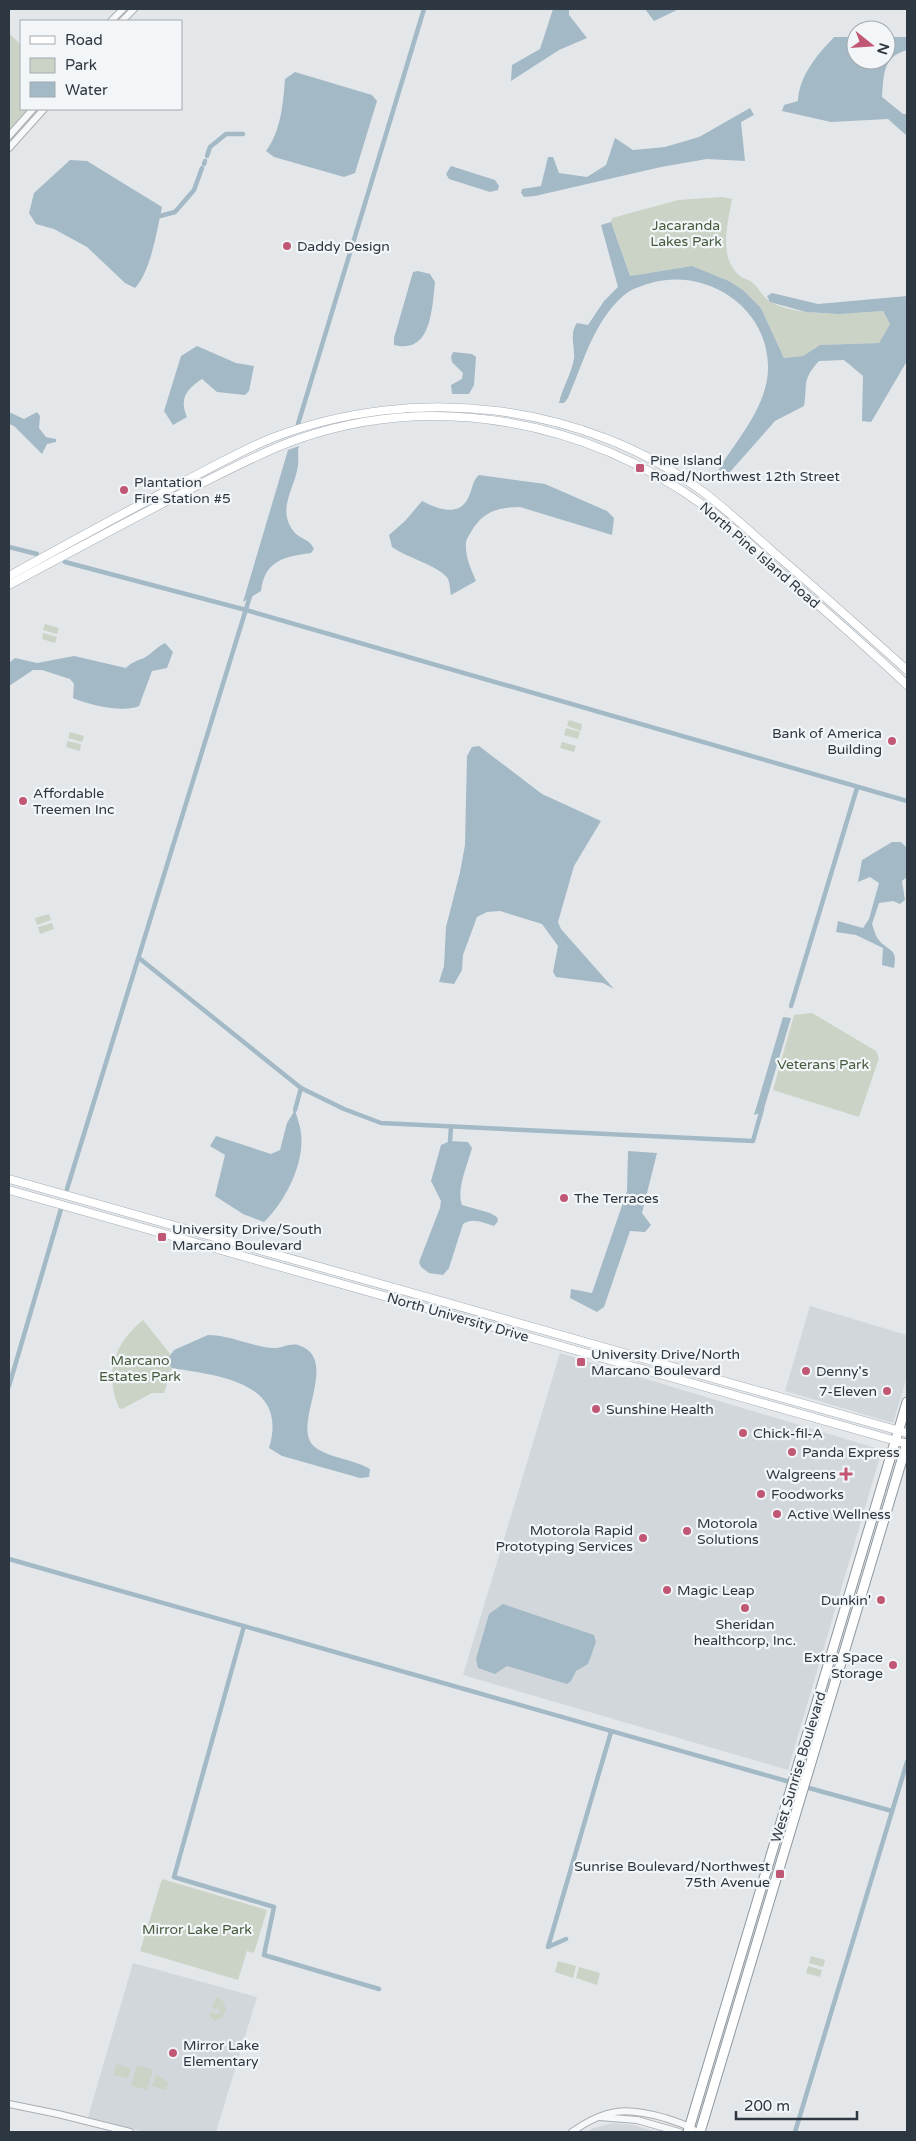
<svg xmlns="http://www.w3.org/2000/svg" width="916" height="2141" font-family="'Varela Round',sans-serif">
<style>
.built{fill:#d2d7dc}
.green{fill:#cbd3c6}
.water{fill:#a3b9c6}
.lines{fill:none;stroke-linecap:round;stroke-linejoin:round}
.canal{stroke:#a3b9c6;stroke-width:4.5}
.minor-casing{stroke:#a9afb4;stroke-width:8}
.major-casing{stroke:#a4adb5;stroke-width:9}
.highway-casing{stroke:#8d979f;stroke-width:11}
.minor{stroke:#f6f8f9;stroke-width:6}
.major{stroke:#fff;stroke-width:8}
.highway{stroke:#fff;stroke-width:9}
.poi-dot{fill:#c05875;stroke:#f3f6f8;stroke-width:2}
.labels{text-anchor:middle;stroke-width:4.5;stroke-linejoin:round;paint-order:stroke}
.park-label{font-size:14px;fill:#465b3c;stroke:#f3f6f8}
.poi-label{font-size:14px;fill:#2d3741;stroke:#f3f6f8;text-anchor:start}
.street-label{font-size:14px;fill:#2d3741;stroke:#f3f6f8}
</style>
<rect width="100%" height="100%" fill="#e4e7ea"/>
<!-- built -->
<g class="built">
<path d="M810,1306L907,1335V1377L893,1423L785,1391Z"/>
<path d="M560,1353L882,1450L788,1770L463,1675Z"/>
<path d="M133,1963L257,1997L216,2132H144L88,2117Z"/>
<path d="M613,2123L634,2125L657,2132H587L593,2128Z"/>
</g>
<!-- green -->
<g class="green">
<path d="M9,33L21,45V109H28L9,130Z"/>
<path d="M722,197L732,199C728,222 718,257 739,275C743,279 749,279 753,283C759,288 763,298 771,302C799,318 852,313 883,311L890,324L879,343L820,345L803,356L784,358L761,308L743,290L729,281L692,266L630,276L611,222L612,218L678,200Z"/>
<path d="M45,624L59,628L57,634L43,630Z"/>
<path d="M43,633L57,637L55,643L42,639Z"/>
<path d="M569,720L582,724L581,731L567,726Z"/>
<path d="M566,728L580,732L578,739L564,735Z"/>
<path d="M70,732L84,736L82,742L68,738Z"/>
<path d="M67,741L81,744L80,751L66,747Z"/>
<path d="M562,742L576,746L574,752L560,748Z"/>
<path d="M49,914L51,920L37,925L35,918Z"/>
<path d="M52,923L54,929L40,934L38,927Z"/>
<path d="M812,1013L876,1051L879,1058L859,1117L773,1090L794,1015Z"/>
<path d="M143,1320L171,1355L168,1360L172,1368L164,1393H152L122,1409L119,1408C104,1372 114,1344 143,1320Z"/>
<path d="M162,1879L267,1910L254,1953L247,1951L238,1980L140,1951Z"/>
<path d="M811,1956L825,1960L823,1967L809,1963Z"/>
<path d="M558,1961L576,1966L573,1978L555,1972Z"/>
<path d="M808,1966L822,1970L820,1977L806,1973Z"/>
<path d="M579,1967L600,1973L597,1985L576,1978Z"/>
<path d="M216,1997L223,2001L226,2009L223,2017L215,2021L209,2016L211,2011L216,2014L220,2013L219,2009L212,2008Z"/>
<path d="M116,2064L131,2068L128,2078L114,2075Z"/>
<path d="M137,2065L153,2070L147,2090L131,2086Z"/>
<path d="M156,2074L169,2083L166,2090L152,2086Z"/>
</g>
<!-- water -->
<g class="water">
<path d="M553,9H569V15L587,38L559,50L511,81L512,65L540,49Z"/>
<path d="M645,9H679L654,21Z"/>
<path d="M834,37H856V60H886V37H907V50C882,57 884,75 882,97L903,114H907V136L888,119L831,122L782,111L784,105L798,101C799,76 817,55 834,37Z"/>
<path d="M295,72L372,95L377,101L355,173L344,177L274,157L266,151C281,131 283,104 285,79Z"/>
<path d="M750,108L754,115L741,122L745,161L707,159L661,167L535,196L524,197L521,193L522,189L541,186L548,157H553L559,173L587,177L606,165L615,138L633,150L665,147L699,137Z"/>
<path d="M70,160L87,161L162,207C157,230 151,271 135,288L125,283L87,247L54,229L36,224L29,213L34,193Z"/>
<path d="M451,166L495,180L499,186L498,190L490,192L449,179L446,174Z"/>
<path d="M611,222L630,276L692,266L729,281L743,290L761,308L784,358L803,356L820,345L879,343L890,324L883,311L839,314L806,312L770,302L767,296L772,293L818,304L907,296V361L873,419L871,422L862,421L863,376L844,360L819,361C801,381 808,383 804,406L775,421L730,472L725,476L718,472L720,467C739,437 769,404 768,366C767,307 708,269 654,282C644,285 632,288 623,296C593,323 584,361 568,398L564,403H559C562,388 572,373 574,358C575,347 569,333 577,323L588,325L604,301L618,287L601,225Z"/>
<path d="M418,271L430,274L435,282C432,307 432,355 394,345V338L413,272Z"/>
<path d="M197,346L236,363L254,366L249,391L245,395L217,392L202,379C187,389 179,398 187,417L173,425L164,411L181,356Z"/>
<path d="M453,352L472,354L476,357L474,385L469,394H452L451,385L462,379L463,373L452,362L451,357Z"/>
<path d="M9,412L24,419L37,412L40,416L39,428L46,437L56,439V442L47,444L42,454L14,426L9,424Z"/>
<path d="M299,446C297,452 299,458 298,465C295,489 276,509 294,532C300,539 310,539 314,549L311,553C284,557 265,560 261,591L243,602L288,450Z"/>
<path d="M479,475L545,484L607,511L614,518L612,535L520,507C498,507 482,512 471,532C469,536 466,539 466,543C465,557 471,569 476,581L451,595C450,591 450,583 448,579C440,566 405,557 392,547L389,535L405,521L422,501C438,509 460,518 469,496C473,488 472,481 479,475Z"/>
<path d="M165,643L173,652L167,668L152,671L139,706C124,713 88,705 73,698L74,684L70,679L42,670H33L9,686V663L15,658L37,663L74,656L126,668C132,662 136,661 144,658C152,654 156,647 165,643Z"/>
<path d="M479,746L542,794L601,821L574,866L558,922L561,929L614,989L603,983L556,977L553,972L558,946L542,924L500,911L487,912L477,917L463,955L462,970L454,984L439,982L444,966L446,927L460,872L465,845L467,756L472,747Z"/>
<path d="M892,842H901L907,848V877L902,881L905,900L900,904L893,901L879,903L872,924C874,929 875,935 878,939C889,953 898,947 894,968L882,965L883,948L856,935L836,932L838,921L863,928L869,919L879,883L870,877L858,882L862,860Z"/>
<path d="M783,1017L791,1018L763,1112L754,1115Z"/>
<path d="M295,1110C297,1117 300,1125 301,1133C305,1163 285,1202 264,1222L243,1214L215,1196L225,1155L210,1146L216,1136L271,1154L280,1150L287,1123Z"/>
<path d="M450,1141L468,1142L472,1148C468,1164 456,1189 462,1205L490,1213L497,1217L498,1221L494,1226C484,1223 473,1217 463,1224L449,1268L443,1275L429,1273L421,1267L419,1262L440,1208L441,1201L431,1181L441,1145Z"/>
<path d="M628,1151L657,1153L642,1213L651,1225L645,1232L630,1231L604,1307L597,1312L570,1298L571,1289L592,1293L627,1191Z"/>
<path d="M208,1335C230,1335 250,1346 272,1348C281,1349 289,1343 298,1345C340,1358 295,1419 311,1443C321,1457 354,1459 370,1469L369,1477L360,1478L282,1456L269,1448C289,1382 220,1376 172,1368L167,1360L174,1350Z"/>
<path d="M503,1604L594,1635L596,1642L588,1664L576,1671L571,1681L567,1684L507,1666L495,1674L478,1668L476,1659L489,1614Z"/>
</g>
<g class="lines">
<!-- canal -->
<g class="canal">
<path d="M207,156L210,147L226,134H243"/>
<path d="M204,164L205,161"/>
<path d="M160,216L175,212L194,190L202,168"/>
<path d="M298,424L424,9"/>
<path d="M9,547L37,554"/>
<path d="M65,562L246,610L907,801"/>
<path d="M139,958L301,1088L344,1109L381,1123L753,1141L762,1109"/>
<path d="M791,1006L857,788"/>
<path d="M295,1110L301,1088"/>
<path d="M450,1141L451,1127"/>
<path d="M67,1189L251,593"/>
<path d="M9,1386L61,1209"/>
<path d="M9,1559L790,1782"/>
<path d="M244,1626L174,1877L274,1907L264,1955L379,1989"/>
<path d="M809,1788L892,1811"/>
<path d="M566,1939L548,1947L611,1732"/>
<path d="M795,2132L907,1762"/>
</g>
<defs>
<g id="minor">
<path d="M111,21L123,9"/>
<path d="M122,21L134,9"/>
<path d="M9,136L33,109"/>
<path d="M9,148L44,109"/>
<path d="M9,2104L58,2114L130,2132"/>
<path d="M599,2117L637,2120L679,2132"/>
<path d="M572,2132C606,2108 626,2107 665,2118C676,2122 687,2124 697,2132"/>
</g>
<g id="major">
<path d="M9,576C67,544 125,512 185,481C213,467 242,450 272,438C414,383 584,402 706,494C729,512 751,532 772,551C818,590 862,630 907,670"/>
<path d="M9,585C68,553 127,522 186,491C223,473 259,453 298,439C436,391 586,421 703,505C729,523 753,547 777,569C821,607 865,645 907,685"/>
<path d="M9,1179L907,1433"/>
<path d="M9,1190L907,1444"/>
</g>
<g id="highway">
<path d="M688,2132L907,1402"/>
<path d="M700,2132L907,1443"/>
</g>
</defs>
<!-- minor casing -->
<use href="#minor" class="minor-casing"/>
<!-- major casing -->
<use href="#major" class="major-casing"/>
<!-- highway casing -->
<use href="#highway" class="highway-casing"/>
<!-- minor -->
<use href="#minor" class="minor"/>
<!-- major -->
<use href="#major" class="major"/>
<!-- highway -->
<use href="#highway" class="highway"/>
</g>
<!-- markers -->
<g class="poi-dot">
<circle cx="287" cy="246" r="5"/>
<rect x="635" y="463" width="10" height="10" rx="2.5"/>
<circle cx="124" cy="490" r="5"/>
<circle cx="892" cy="741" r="5"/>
<circle cx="23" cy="801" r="5"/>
<circle cx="564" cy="1198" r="5"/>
<rect x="157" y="1232" width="10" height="10" rx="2.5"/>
<rect x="576" y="1357" width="10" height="10" rx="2.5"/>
<circle cx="806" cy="1371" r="5"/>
<circle cx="887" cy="1391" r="5"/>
<circle cx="596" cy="1409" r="5"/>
<circle cx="743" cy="1433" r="5"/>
<circle cx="792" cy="1452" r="5"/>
<path d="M843.5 1466.5h5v5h5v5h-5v5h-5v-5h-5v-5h5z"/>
<circle cx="761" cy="1494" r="5"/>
<circle cx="777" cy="1514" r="5"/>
<circle cx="687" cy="1531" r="5"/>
<circle cx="643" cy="1538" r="5"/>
<circle cx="667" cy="1590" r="5"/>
<circle cx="881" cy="1600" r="5"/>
<circle cx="745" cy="1608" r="5"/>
<circle cx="893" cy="1665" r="5"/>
<rect x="775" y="1869" width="10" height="10" rx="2.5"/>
<circle cx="173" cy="2053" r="5"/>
</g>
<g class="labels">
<!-- park labels -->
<g class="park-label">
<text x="686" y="230">Jacaranda<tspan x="686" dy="16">Lakes Park</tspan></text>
<text x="823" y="1069">Veterans Park</text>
<text x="140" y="1365">Marcano<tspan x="140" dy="16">Estates Park</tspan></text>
<text x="197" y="1934">Mirror Lake Park</text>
</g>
<!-- poi labels -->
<g class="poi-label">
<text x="297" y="251">Daddy Design</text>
<text x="650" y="465">Pine Island<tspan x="650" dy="16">Road/Northwest 12th Street</tspan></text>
<text x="134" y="487">Plantation<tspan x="134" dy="16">Fire Station #5</tspan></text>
<text x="882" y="738" text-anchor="end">Bank of America<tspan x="882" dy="16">Building</tspan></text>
<text x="33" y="798">Affordable<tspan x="33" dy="16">Treemen Inc</tspan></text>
<text x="574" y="1203">The Terraces</text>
<text x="172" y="1234">University Drive/South<tspan x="172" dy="16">Marcano Boulevard</tspan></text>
<text x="591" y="1359">University Drive/North<tspan x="591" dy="16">Marcano Boulevard</tspan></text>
<text x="816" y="1376">Denny's</text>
<text x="877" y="1396" text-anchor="end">7-Eleven</text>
<text x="606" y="1414">Sunshine Health</text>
<text x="753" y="1438">Chick-fil-A</text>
<text x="802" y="1457">Panda Express</text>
<text x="836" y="1479" text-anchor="end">Walgreens</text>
<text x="771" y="1499">Foodworks</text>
<text x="787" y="1519">Active Wellness</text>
<text x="697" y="1528">Motorola<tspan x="697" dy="16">Solutions</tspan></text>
<text x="633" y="1535" text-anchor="end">Motorola Rapid<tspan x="633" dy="16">Prototyping Services</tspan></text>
<text x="677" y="1595">Magic Leap</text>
<text x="871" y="1605" text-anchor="end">Dunkin'</text>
<text x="745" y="1629" text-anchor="middle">Sheridan<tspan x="745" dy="16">healthcorp, Inc.</tspan></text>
<text x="883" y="1662" text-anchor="end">Extra Space<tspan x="883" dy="16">Storage</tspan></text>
<text x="770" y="1871" text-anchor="end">Sunrise Boulevard/Northwest<tspan x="770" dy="16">75th Avenue</tspan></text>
<text x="183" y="2050">Mirror Lake<tspan x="183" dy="16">Elementary</tspan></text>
</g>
<!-- street labels -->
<g class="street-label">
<text transform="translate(760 555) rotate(41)" y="5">North Pine Island Road</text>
<text transform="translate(458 1317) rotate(16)" y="5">North University Drive</text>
<text transform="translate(798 1767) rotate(-73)" y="5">West Sunrise Boulevard</text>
</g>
</g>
<!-- border -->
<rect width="916" height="2141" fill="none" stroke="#2d3741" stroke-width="20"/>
<!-- legend -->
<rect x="20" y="20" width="162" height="90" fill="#f3f6f8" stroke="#a4aaaf"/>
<rect x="30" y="36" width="25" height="8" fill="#ffffff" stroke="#a4aaaf"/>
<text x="65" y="45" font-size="15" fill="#2d3741">Road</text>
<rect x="30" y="58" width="25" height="15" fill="#cbd3c6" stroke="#a4aaaf"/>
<text x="65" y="70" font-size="15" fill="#2d3741">Park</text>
<rect x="30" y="82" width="25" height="15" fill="#a3b9c6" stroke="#a4aaaf"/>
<text x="65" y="95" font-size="15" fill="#2d3741">Water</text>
<!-- north arrow -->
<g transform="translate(871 45) rotate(107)"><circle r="24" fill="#f3f6f8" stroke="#a4aaaf"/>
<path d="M0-4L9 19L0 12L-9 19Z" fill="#c05875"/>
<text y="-8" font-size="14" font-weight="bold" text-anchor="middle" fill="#2d3741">N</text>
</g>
<!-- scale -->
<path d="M736 2111v8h121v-8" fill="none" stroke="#2d3741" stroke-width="2.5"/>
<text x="744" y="2111" font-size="15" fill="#2d3741" stroke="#f3f6f8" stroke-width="4" paint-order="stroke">200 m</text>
</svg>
